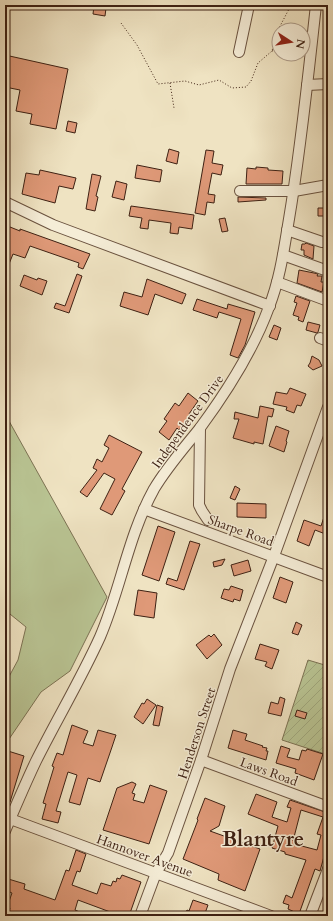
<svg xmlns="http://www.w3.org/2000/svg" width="333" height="921" font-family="Cardo,serif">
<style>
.grass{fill:#b9c493;stroke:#7c7253}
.garden{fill:url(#garden-furrows);stroke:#7c7253}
.building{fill:#df9978;stroke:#3e2113;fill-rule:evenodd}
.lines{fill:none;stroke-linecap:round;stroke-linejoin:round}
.minor-casing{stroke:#6a523f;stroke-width:12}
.path{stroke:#3e2113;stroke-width:1;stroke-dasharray:1 2;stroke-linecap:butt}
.minor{stroke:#f5edd7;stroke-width:10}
.labels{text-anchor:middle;stroke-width:3;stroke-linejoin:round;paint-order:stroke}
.street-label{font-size:13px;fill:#3e2113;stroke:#f5edd7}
.town-label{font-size:21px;font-weight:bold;fill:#3e2113;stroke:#f5edd7}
</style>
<defs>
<pattern id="garden-furrows" width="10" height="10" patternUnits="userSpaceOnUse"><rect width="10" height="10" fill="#b9c493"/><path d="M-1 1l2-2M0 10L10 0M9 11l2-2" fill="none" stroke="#a0a87e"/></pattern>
</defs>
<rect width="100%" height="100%" fill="#efe3c2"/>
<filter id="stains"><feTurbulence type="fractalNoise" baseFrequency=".005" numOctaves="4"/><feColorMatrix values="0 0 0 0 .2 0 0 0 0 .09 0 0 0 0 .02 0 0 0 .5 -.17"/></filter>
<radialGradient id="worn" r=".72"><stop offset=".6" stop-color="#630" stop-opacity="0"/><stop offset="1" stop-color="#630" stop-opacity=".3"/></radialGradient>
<!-- grass -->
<path class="grass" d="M5,408L9,421L107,597L70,671L41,692L5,745V684L18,660L26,627L5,610Z"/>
<!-- garden -->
<path class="garden" d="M308,660L328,666V755L282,740Z"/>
<!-- building -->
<g class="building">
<path d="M94,6L106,8L105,16L93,14Z"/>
<path d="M5,55L68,69L56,129L30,124L32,114L16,111L20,90L5,87Z"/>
<path d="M68,121L77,123L75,133L66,131Z"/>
<path d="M169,149L179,152L177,164L166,161Z"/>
<path d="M206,150L214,151L212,163L223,165L221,175L212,173L208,194L215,195L214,203L207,202L205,215L195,213Z"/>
<path d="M137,165L162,170L160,182L135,178Z"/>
<path d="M256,167L268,168V170L283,171L282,184H246L247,168L256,169Z"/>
<path d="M40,170L76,178L73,189L59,186L55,203L22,194L26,173L39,175Z"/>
<path d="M92,174L101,176L96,196L98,197L95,211L86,209Z"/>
<path d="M116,181L127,184L124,200L112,197Z"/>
<path d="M238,197L266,198V200L238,202Z"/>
<path d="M131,206L194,215L192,229L179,227L178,234L170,233L171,223L149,220L148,229L140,228L142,218L129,216Z"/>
<path d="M318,208H324V210H328V216H318Z"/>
<path d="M225,218L228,231L222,232L219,219Z"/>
<path d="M5,225L20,231V229L90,254L83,269L78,267L79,263L30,246L25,258L13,254L5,274Z"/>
<path d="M306,243L314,246L313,259L304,255V250H301L302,244H305Z"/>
<path d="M299,270L314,273L318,274L317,276H322L321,282H324L322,292L297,283Z"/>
<path d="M77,274L82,276L69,313L54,308L56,303L65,306Z"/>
<path d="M24,275L37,280L38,278L47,281L42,295L20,286Z"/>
<path d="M147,279L186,294L182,304L155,294L148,315L120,306L124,292L142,297Z"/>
<path d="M296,296L310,301L303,322L298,320L299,317L293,315L297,303L294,302Z"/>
<path d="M197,299L227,309L228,304L255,312L245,345L238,358L230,355L241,319L219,312L217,318L193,310Z"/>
<path d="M308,322L320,325L318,332L317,333L306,330Z"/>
<path d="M274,325L281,328L277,340L269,337Z"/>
<path d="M312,356L319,360L322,366L313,370L308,366L310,363Z"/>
<path d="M290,388L306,394L301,406L297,405L294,413L286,410L287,407L273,404L276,392L287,394Z"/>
<path d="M188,393L198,401L189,414L191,415L179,430L177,428L169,440L159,432L167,421L164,419L175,403L179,406Z"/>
<path d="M260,406L274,409L272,417L268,416L263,444L254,442V444L233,438L239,419H234L235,412L258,418Z"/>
<path d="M276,426L289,431L286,441L287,442L284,452L269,446Z"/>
<path d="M109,435L142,452L122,489L125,491L112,515L100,509L115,479L104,473L87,497L80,492L97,470L93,468L97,459L102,462L109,448L104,445Z"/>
<path d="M235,486L240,489L235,500L230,498Z"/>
<path d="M237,503L266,504V518L237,517Z"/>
<path d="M327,508L328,535L315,530L309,546L297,541L304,520L321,526Z"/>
<path d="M158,526L175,532L159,581L142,575Z"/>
<path d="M190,541L200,544L184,590L166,584L168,578L177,581Z"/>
<path d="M225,559L222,565L214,567L213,562Z"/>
<path d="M248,560L251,571L234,576L231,565Z"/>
<path d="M280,577L293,582L286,603L273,598Z"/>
<path d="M231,586L243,590L240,601L234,599L233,602L221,598L224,589L229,590Z"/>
<path d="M138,590L157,593L154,618L134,615Z"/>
<path d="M296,622L302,625L298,635L292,633Z"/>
<path d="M214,634L222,645L207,659L196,645L209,635L211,637Z"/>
<path d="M260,644L279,650L272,669L265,666L267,662L255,659Z"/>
<path d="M280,697L285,699L281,716L268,713L271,702L278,704Z"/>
<path d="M147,699L156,705L143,724L134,717L142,703L144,704Z"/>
<path d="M157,705L163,707L159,726L153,725Z"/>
<path d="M297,710L307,713L305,719L295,716Z"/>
<path d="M72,725L88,731L83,743L93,746L98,730L116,735L112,747L100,782L88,778L80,805L69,802L77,775L68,772L56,811L61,812L58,823L42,819L46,804L43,803L54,767L52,766L57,753L63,755Z"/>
<path d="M233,730L247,734L245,740L263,746L262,747L267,748L266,751H268L266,760L228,748Z"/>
<path d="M281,746L290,749L287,757L299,760L302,750L306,751L307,749L323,754L314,780L295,773L296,769L276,763Z"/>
<path d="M8,751L24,756L10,802L5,801V760Z"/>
<path d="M132,782L136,784L132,793L135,794L133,800L144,803L150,785L167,791L149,844L103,830L117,788Z"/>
<path d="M256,794L277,802L272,817L287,822L291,808L287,807L290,800L328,813V842L320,871L315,869L299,914L288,909L289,905L283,903L286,895L292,898L306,860L285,854V852L272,848L278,826L248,814ZM301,810L323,817L317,834L321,835L317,850L298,845L299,843L293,841Z"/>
<path d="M205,798L225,806L219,826L210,831L260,849L245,891L218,880L219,874L183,859L198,820L197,819Z"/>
<path d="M76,850L86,854L80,872L77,871L72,885L97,894L101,883L111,886L113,881L116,882L117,878L120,879L122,875L141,882L129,916H121L78,900L75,910L89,916H7L10,908L7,907L12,893L5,890V878L25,884L24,889L55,900L66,870L69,871Z"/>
<path d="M193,900L208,905L204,916H184L187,910L189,911Z"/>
</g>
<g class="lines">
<defs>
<g id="minor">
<path d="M239,52L249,5"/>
<path d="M307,85L328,84"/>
<path d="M240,191H294L328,185"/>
<path d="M5,202L53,225L270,306"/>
<path d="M287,230L322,242"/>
<path d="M283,255L325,270"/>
<path d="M277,282L328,301"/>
<path d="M320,338L328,341"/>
<path d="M200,428L199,505L202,511L208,520"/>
<path d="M144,509L328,577"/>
<path d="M201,760L328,807"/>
<path d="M5,817L271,916"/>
<path d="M5,831C15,808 25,784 36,761C57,719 81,679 100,637C121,588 128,536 154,489C167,467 184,448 200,428C228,390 253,351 269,307C280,279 284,249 289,219C301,148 308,77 316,5"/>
<path d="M140,916L156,873L168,853L201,760L230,669L274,556L328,407"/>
<path d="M310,916L328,869"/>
</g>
</defs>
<!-- minor casing -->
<use href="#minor" class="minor-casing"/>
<!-- path -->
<g class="path">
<path d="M121,23L137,45L158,84L185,81L199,85L219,80L232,88L246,87L251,81L258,63L272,51L278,30L289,9L292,5"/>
<path d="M272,51L279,49"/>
<path d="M299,54L302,56"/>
<path d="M170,83L174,108"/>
</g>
<!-- minor -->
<use href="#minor" class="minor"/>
</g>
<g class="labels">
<!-- street labels -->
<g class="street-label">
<text transform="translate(187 421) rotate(-54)" y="5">Independence Drive</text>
<text transform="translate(241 530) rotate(20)" y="5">Sharpe Road</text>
<text transform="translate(196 733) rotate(-72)" y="5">Henderson Street</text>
<text transform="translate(269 771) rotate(20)" y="5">Laws Road</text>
<text transform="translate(145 855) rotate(20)" y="5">Hannover Avenue</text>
</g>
<!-- town labels -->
<g class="town-label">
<text x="263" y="846">Blantyre</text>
</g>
</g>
<!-- margin -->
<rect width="333" height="921" fill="none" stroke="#efe3c2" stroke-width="20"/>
<rect x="6" y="6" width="321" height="909" fill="none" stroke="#3e2113" stroke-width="2"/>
<rect x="10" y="10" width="313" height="901" fill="none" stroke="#3e2113"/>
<!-- north arrow -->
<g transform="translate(291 42) rotate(102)"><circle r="19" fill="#f5edd7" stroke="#ac9b89"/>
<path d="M0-3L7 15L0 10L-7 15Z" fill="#8f2418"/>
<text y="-6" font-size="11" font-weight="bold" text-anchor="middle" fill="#3e2113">N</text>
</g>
<rect width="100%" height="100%" filter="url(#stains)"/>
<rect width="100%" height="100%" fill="url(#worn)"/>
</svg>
